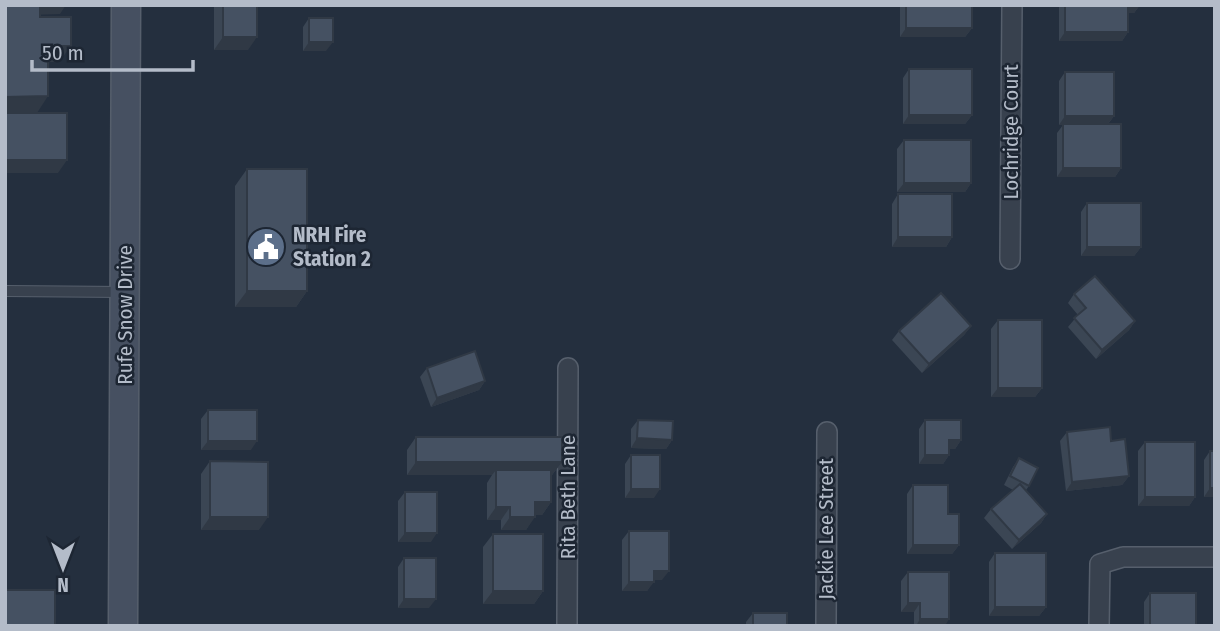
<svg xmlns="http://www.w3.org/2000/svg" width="1220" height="631" font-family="'Fira Sans Condensed',sans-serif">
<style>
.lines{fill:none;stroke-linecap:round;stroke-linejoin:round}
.lane-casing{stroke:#565f6c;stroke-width:12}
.street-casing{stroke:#565f6c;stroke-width:22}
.secondary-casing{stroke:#565f6c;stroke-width:31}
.lane{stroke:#38414e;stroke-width:10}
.street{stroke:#38414e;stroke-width:19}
.secondary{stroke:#465061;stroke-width:28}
.wall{fill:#3b4654}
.shaded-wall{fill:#303945}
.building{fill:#455162;stroke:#303945;stroke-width:2}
.labels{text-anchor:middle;stroke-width:5;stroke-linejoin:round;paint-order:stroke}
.street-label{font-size:21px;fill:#b4bcc9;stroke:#1d2633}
.poi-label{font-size:21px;font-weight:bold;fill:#b4bcc9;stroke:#1d2633;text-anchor:start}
</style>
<rect width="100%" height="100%" fill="#242f3e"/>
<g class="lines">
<defs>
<path id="lane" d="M5,291L124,292"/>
<g id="street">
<path d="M1010,259L1012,5"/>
<path d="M567,626L568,368"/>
<path d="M826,626L827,432"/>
<path d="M1099,626L1100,564L1123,557H1215"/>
</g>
<path id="secondary" d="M123,626L126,5"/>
</defs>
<!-- lane casing -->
<use href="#lane" class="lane-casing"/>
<!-- street casing -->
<use href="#street" class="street-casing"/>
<!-- secondary casing -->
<use href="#secondary" class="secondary-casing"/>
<!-- lane -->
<use href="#lane" class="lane"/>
<!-- street -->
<use href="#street" class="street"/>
<!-- secondary -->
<use href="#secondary" class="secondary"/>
</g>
<!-- wall -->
<g class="wall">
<path d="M214,5H257L248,50H214Z"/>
<path d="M900,5H972V28L965,37H900Z"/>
<path d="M1059,5H1140L1134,13H1128V32L1122,41H1059Z"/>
<path d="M309,18L326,51H303V27Z"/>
<path d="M909,69L972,115L965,124H903V78Z"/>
<path d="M1065,72L1114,116L1108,124L1121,168L1115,177H1057V133L1063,125H1059V81Z"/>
<path d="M904,140L971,183L965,192H897V149Z"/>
<path d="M247,169L307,291L296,307H235V186Z"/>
<path d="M898,194L952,237L946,247H892V204Z"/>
<path d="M1087,203L1141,247L1134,256H1081V212Z"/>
<path d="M1074,294L1135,321L1129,330L1096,359L1068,327L1078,315L1068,303Z"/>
<path d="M998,320L1042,388L1035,397H991V329Z"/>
<path d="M971,326L964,335L922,373L892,340L899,331Z"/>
<path d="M427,368L485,381L479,390L431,407L420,377Z"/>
<path d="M208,410L251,450H201V419Z"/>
<path d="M638,420L672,440L666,449L631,448V429Z"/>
<path d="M925,420L961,440L955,449H949V455L943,464H919V429Z"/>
<path d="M1067,432L1111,441L1129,476L1122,485L1066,491L1060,441Z"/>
<path d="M416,437L562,462L552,475H551V502L542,515H535L526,530H501V520H487V483L492,475H407V450Z"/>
<path d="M1145,442L1195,497L1189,506H1138V451Z"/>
<path d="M1210,451L1215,497H1204V460Z"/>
<path d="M631,455L654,498H625V464Z"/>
<path d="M1019,458L1029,486L1026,490L1047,514L1041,523L1012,549L984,518L991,509L1013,490L1004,485L1013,467Z"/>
<path d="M210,461L259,530H201V474Z"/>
<path d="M913,485L948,514L959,545L952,554H907V494Z"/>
<path d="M405,492L431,542H398V501Z"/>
<path d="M629,531L662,580H654L647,591H622V540Z"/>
<path d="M493,534L543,591L534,604H483V547Z"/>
<path d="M995,553L1046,607L1039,616H989V562Z"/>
<path d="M404,558L429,608H398V567Z"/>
<path d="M908,572L945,626H914V612H901V581Z"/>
<path d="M1150,593L1196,626H1144V602Z"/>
<path d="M753,613L787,626H746V622Z"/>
</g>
<!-- shaded-wall -->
<g class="shaded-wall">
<path d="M35,5H66L60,14L29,15Z"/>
<path d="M1127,5H1140L1134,13H1122Z"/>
<path d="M906,28H972L965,37H900Z"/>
<path d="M1065,32H1128L1122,41H1059Z"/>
<path d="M223,37H257L248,50H214Z"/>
<path d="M309,42H333L326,51H303Z"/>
<path d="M48,46H71L59,62H37Z"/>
<path d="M48,96L37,113H5V97Z"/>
<path d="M909,115H972L965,124H903Z"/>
<path d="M1065,116H1114L1107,125H1059Z"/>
<path d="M5,160H67L58,173H5Z"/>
<path d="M1063,168H1121L1115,177H1057Z"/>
<path d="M904,183H971L965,192H897Z"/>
<path d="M898,237H952L946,247H892Z"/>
<path d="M1087,247H1141L1134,256H1081Z"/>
<path d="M247,291H307L296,307H235Z"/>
<path d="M1135,321L1129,330L1096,359L1102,350Z"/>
<path d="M971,326L964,335L922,373L929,364Z"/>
<path d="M485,381L479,390L431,407L437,398Z"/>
<path d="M998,388H1042L1035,397H991Z"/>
<path d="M637,438L672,440L666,449L631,448Z"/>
<path d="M949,440H961L955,449H943Z"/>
<path d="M208,441H257L251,450H201Z"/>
<path d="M925,455H949L943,464H919Z"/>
<path d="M416,462H562L552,475H496V470L492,475H407Z"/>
<path d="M1129,476L1122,485L1066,491L1072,482Z"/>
<path d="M1210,488H1215V497H1204Z"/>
<path d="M631,489H660L654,498H625Z"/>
<path d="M1145,497H1195L1189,506H1138Z"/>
<path d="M535,502H551L542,515H526Z"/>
<path d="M496,507H510L501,520H487Z"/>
<path d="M1047,514L1041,523L1012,549L1019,540Z"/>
<path d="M210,517H268L259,530H201Z"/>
<path d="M510,517H535L526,530H501Z"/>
<path d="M405,533H437L431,542H398Z"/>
<path d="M913,545H959L952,554H907Z"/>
<path d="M654,571H669L662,580H647Z"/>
<path d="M629,582H654L647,591H622Z"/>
<path d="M493,591H543L534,604H483Z"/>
<path d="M404,599H436L429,608H398Z"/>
<path d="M908,603H920L914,612H901Z"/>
<path d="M995,607H1046L1039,616H989Z"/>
<path d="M920,619H949L945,626H916Z"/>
</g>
<!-- building -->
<g class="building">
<path d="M5,5H40V17H71V46H48V96L5,97Z"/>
<rect x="223" y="5" width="34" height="32"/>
<rect x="906" y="5" width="66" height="23"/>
<rect x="1065" y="5" width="63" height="27"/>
<rect x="309" y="18" width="24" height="24"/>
<rect x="909" y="69" width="63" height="46"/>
<rect x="1065" y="72" width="49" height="44"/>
<rect x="5" y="113" width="62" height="47"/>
<rect x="1063" y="124" width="58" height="44"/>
<rect x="904" y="140" width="67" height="43"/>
<rect x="247" y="169" width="60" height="122"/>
<rect x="898" y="194" width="54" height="43"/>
<rect x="1087" y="203" width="54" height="44"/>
<path d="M1095,276L1135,321L1102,350L1074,318L1086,308L1074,294Z"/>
<path d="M941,293L971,326L929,364L899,331Z"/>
<rect x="998" y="320" width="44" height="68"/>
<path d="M475,351L485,381L437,398L427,368Z"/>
<rect x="208" y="410" width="49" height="31"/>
<path d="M638,420L673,421L672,440L637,438Z"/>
<path d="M925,420H961V440H949V455H925Z"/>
<path d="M1110,427L1111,441L1125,439L1129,476L1072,482L1067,432Z"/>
<rect x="416" y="437" width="146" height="25"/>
<rect x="1145" y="442" width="50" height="55"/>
<rect x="1210" y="451" width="5" height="37"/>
<rect x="631" y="455" width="29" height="34"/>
<path d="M1019,458L1038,468L1029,486L1010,476Z"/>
<path d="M210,461L268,462V517H210Z"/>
<path d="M496,470H551V502H535V517H510V507H496Z"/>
<path d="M1020,484L1047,514L1019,540L991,509Z"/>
<path d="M913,485H948V514H959V545H913Z"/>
<rect x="405" y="492" width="32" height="41"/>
<path d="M629,531H669V571H654V582H629Z"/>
<rect x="493" y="534" width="50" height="57"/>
<rect x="995" y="553" width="51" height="54"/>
<rect x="404" y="558" width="32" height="41"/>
<path d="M908,572H949V619H920V603H908Z"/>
<rect x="5" y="590" width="50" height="36"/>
<rect x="1150" y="593" width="46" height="33"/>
<rect x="753" y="613" width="34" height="13"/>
</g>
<!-- icons -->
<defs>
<symbol id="civic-disc" viewBox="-11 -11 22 22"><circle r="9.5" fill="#5c6f8a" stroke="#1d2633"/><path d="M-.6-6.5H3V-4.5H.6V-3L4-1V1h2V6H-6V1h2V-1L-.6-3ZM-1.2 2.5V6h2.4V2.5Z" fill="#fff"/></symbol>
</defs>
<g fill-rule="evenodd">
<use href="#civic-disc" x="244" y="225" width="44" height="44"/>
</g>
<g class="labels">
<!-- street labels -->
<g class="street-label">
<text transform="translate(1011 132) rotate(-90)" y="7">Lochridge Court</text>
<text transform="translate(125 315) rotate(-90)" y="7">Rufe Snow Drive</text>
<text transform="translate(568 497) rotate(-90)" y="7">Rita Beth Lane</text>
<text transform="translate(826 529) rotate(-90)" y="7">Jackie Lee Street</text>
</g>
<!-- poi labels -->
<g class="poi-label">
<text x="293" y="242">NRH Fire<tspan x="293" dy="24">Station 2</tspan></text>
</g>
</g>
<!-- border -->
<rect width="1220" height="631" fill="none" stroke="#b4bcc9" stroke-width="14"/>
<!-- north arrow -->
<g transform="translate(63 568) rotate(180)" stroke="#1d2633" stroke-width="5" paint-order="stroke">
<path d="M0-5L12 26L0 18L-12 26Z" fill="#b4bcc9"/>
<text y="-10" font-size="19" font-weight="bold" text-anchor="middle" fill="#b4bcc9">N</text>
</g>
<!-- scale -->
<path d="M32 60v10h161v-10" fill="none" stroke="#b4bcc9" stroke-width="3.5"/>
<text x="42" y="60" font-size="21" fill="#b4bcc9" stroke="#1d2633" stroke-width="5" paint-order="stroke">50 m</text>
</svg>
